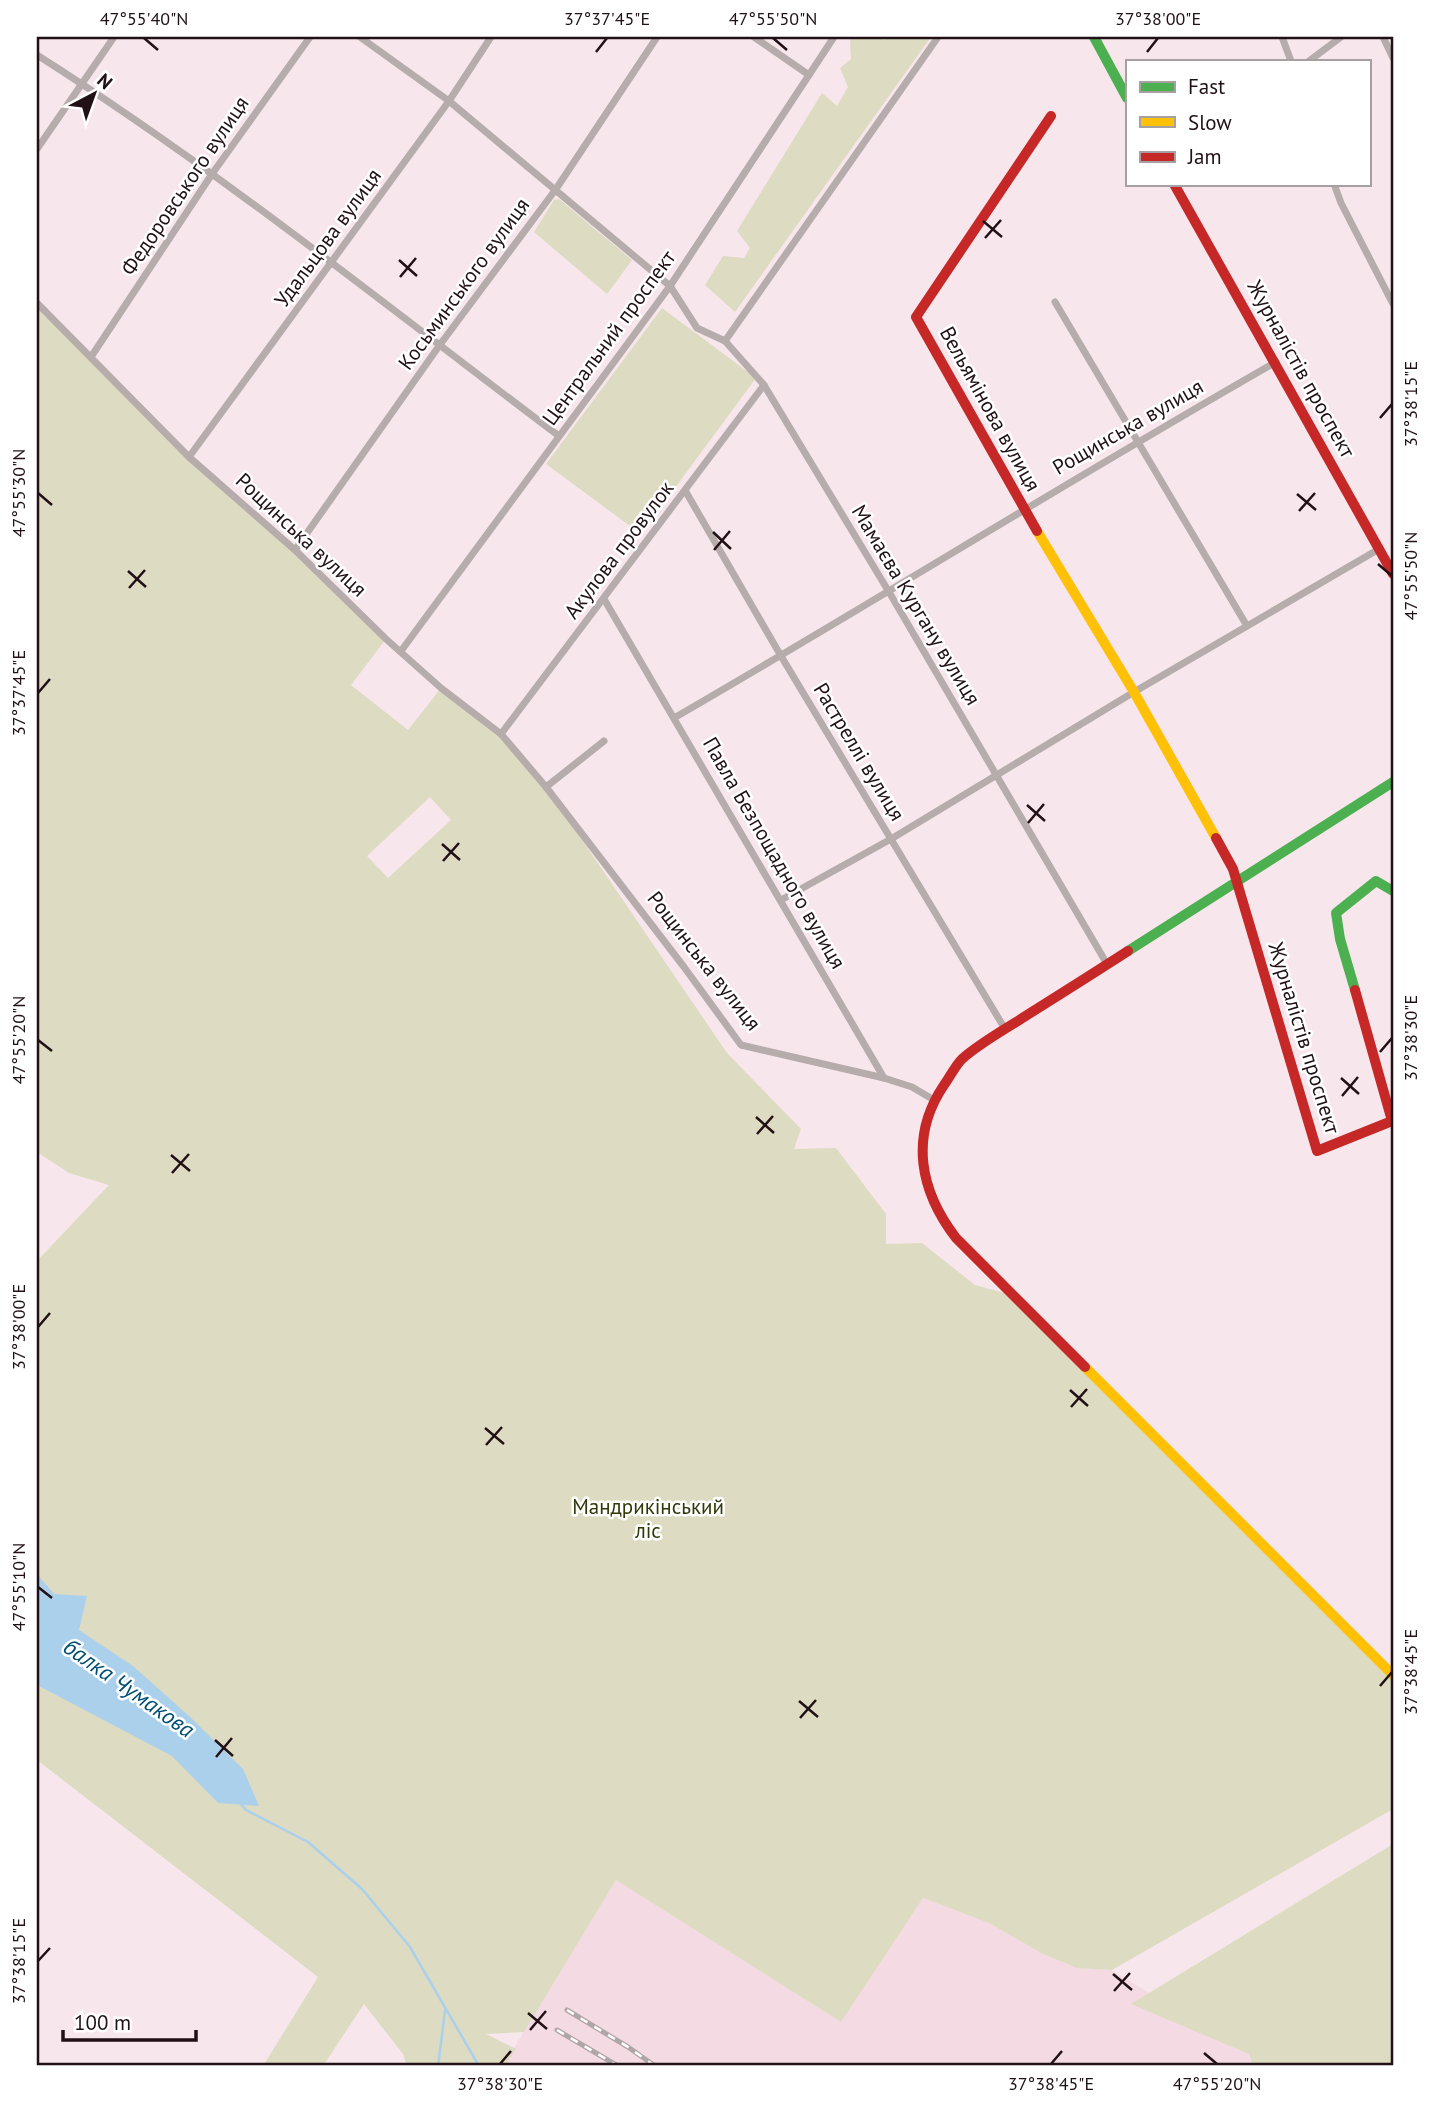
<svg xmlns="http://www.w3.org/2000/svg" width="1430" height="2103" font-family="'PT Sans',sans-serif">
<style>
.built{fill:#f4dae2}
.green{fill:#dddbc1;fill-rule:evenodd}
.water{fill:#abd0ec}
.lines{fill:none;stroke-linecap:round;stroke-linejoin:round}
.stream{stroke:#abd0ec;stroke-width:2.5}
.street{stroke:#b5acab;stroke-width:7}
.fast{stroke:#4caf50;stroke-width:10}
.slow{stroke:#ffc107;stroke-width:10}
.jam{stroke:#c62828;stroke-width:10}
.rail-casing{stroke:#b0a6a7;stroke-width:5}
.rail{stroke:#fff;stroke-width:2.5;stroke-dasharray:8;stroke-linecap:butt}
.ticks{fill:none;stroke:#211117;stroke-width:2.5}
.labels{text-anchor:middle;stroke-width:5;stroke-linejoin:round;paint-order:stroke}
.street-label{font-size:21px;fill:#211117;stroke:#fff}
.park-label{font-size:21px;fill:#313809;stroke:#fff}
.water-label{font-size:23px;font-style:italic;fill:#004e72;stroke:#fff}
.neatline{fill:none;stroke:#211117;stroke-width:2.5}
.ticks-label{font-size:18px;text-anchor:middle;fill:#211117}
</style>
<rect width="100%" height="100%" fill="#f7e7ec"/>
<!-- built -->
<path class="built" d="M616,1880L841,2022L923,1898L989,1923L1043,1954L1077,1968L1112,1970L1249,2054L1253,2066H503Z"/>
<!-- green -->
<g class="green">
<path d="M853,37H878L885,40L886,37H931L735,312L705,285L723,256L744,258L750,248L737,231L822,93L837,106L848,87L840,68L851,59L850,41Z"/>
<path d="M559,199L632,260L607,294L534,232L554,200Z"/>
<path d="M37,303L189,457L295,550L386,639L351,685L408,730L441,688L480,716L546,787L727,1053L801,1129L794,1149L836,1148L886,1214V1244L922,1243L975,1285L1015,1296L1393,1675V1809L1112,1970L1077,1968L1043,1954L989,1923L923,1898L841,2022L616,1880L524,2032L486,2034L516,2049L505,2066H407L403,2054L364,2004L323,2066H263L318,1977L37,1760V1261L109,1185L69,1173L37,1152ZM430,797L451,820L388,878L367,856Z"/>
<path d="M662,308L756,378L641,534L546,464Z"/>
<path d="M1393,1844V2066H1253L1249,2054L1131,2004Z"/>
</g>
<!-- water -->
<path class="water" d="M37,1574L54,1594L87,1596L79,1630L133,1666L189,1716L243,1769L259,1806L218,1803L172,1756L37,1685Z"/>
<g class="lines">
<!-- stream -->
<g class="stream">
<path d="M240,1803L246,1810L308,1842L362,1889L410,1947L479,2066"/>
<path d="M438,2066L445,2011"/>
</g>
<!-- street -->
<g class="street">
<path d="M360,37L449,101L670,286L697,328L725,341L764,385L889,592L1107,964"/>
<path d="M754,37L809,75"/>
<path d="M1282,37L1291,61"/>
<path d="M1383,37L1393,58"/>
<path d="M37,55C217,169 388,307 559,436"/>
<path d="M1309,61L1341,37"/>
<path d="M37,149L114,37"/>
<path d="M1334,184L1341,203L1393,304"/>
<path d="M1055,302L1247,626"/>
<path d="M37,303L189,457L295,550L386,639L441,688L501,734L546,787L684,967L741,1045L884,1078"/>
<path d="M725,341L938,37"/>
<path d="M91,357L212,174L310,37"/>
<path d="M189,457L449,101L491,37"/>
<path d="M686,492L781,656L1005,1029"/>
<path d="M295,550L439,346L556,189L657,37"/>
<path d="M604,599L884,1078L912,1087L934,1100"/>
<path d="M401,651L670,286L834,37"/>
<path d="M674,718C876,601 1073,478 1276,362"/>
<path d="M501,734L764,385"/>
<path d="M546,787L604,741"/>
<path d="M781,900L891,839L1134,692L1379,549"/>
</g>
<!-- fast -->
<g class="fast">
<path d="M1094,37L1127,98"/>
<path d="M1128,951L1393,782"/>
<path d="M1355,990L1340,939L1336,913L1376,881L1393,891"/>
</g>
<!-- slow -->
<g class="slow">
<path d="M1037,531L1134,692L1216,838"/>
<path d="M1085,1367L1393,1675"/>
</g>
<!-- jam -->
<g class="jam">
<path d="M1174,184L1393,574"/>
<path d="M1037,531L916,317L1051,116"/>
<path d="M1216,838L1233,869L1317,1151L1392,1121L1355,990"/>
<path d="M1085,1367L956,1238C920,1191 909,1137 944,1085C950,1077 955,1066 962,1059C980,1043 1004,1030 1024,1017C1059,995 1094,973 1128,951"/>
</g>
<defs>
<g id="rail">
<path d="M567,2010L628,2047L655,2066"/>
<path d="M557,2030L618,2066"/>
</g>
</defs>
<!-- rail casing -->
<use href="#rail" class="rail-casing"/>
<!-- rail -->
<use href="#rail" class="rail"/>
</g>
<!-- ticks -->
<path class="ticks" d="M144,38L158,50M773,38L787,50M596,52L607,38M1147,52L1158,38M983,221L1002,237M985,238L1001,220M399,260L417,276M400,277L416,258M1380,418L1392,404M38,493L52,505M1297,494L1316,510M1299,511L1315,493M713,532L731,549M714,550L730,531M1378,564L1392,576M128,571L146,587M129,588L145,570M38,693L50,679M1027,805L1045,821M1028,823L1044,804M442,844L460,860M443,861L459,843M38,1040L52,1051M1380,1052L1392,1038M1341,1078L1359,1094M1342,1096L1358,1077M756,1117L774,1133M757,1134L773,1116M171,1155L190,1171M172,1173L189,1154M38,1327L50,1313M1070,1390L1088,1406M1071,1407L1087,1389M485,1428L504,1444M486,1445L502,1427M38,1587L52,1598M1380,1686L1392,1672M799,1701L818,1717M800,1718L816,1700M215,1740L233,1756M216,1757L232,1738M38,1961L50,1948M1113,1974L1132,1990M1114,1991L1130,1973M528,2013L547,2029M530,2030L546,2011M1204,2053L1217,2064M500,2064L511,2051M1051,2064L1062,2051"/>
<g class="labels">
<!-- street labels -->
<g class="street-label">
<text transform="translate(185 186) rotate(-56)" y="7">Федоровського вулиця</text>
<text transform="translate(328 238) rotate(-54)" y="7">Удальцова вулиця</text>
<text transform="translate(464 284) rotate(-54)" y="7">Косьминського вулиця</text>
<text transform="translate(609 338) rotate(-54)" y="7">Центральний проспект</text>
<text transform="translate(1301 369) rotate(61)" y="7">Журналістів проспект</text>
<text transform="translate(990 409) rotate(61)" y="7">Вельямінова вулиця</text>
<text transform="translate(1128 427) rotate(-30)" y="7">Рощинська вулиця</text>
<text transform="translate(301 535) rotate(43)" y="7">Рощинська вулиця</text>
<text transform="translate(619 550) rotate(-53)" y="7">Акулова провулок</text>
<text transform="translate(916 605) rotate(59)" y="7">Мамаєва Кургану вулиця</text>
<text transform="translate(859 752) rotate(59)" y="7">Растреллі вулиця</text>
<text transform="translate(774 853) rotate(60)" y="7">Павла Безпощадного вулиця</text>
<text transform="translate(704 961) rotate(52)" y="7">Рощинська вулиця</text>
<text transform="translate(1304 1038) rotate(73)" y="7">Журналістів проспект</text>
</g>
<!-- park labels -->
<g class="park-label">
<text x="648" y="1514">Мандрикінський<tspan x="648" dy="24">ліс</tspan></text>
</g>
<!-- water labels -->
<g class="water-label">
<text transform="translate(129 1688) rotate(35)" y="8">балка Чумакова</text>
</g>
</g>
<!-- border -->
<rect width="1430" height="2103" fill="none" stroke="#ffffff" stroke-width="77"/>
<!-- legend -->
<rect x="1126" y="60" width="245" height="126" fill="#ffffff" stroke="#a6a0a2" stroke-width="2"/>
<rect x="1140" y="82" width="35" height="10" fill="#4caf50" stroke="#a6a0a2" stroke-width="2"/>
<text x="1188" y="94" font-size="21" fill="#211117">Fast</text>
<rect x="1140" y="117" width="35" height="10" fill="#ffc107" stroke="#a6a0a2" stroke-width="2"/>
<text x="1188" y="130" font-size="21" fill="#211117">Slow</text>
<rect x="1140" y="152" width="35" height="10" fill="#c62828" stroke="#a6a0a2" stroke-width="2"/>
<text x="1188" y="164" font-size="21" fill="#211117">Jam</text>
<!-- north arrow -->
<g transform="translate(94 94) rotate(41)" stroke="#ffffff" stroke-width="5" paint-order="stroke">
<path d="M0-5L12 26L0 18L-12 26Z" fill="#211117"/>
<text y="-10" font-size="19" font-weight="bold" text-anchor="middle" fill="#211117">N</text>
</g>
<!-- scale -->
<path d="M63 2030v10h133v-10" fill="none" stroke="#211117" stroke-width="3.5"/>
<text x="74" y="2030" font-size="21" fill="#211117" stroke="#ffffff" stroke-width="5" paint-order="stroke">100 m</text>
<rect x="38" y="38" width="1354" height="2026" class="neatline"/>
<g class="ticks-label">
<text x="144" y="25">47°55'40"N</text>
<text x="607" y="25">37°37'45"E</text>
<text x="773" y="25">47°55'50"N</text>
<text x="1158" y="25">37°38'00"E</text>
<text transform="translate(1411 404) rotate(-90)" y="6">37°38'15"E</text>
<text transform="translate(19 493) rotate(-90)" y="6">47°55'30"N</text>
<text transform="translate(1411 576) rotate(-90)" y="6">47°55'50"N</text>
<text transform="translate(19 693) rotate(-90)" y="6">37°37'45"E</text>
<text transform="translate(1411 1038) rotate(-90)" y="6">37°38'30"E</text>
<text transform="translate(19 1040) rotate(-90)" y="6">47°55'20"N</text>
<text transform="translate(19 1327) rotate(-90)" y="6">37°38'00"E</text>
<text transform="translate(19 1587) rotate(-90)" y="6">47°55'10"N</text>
<text transform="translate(1411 1672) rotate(-90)" y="6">37°38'45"E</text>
<text transform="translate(19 1961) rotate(-90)" y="6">37°38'15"E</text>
<text x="500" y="2090">37°38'30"E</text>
<text x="1051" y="2090">37°38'45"E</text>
<text x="1217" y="2090">47°55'20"N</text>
</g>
</svg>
